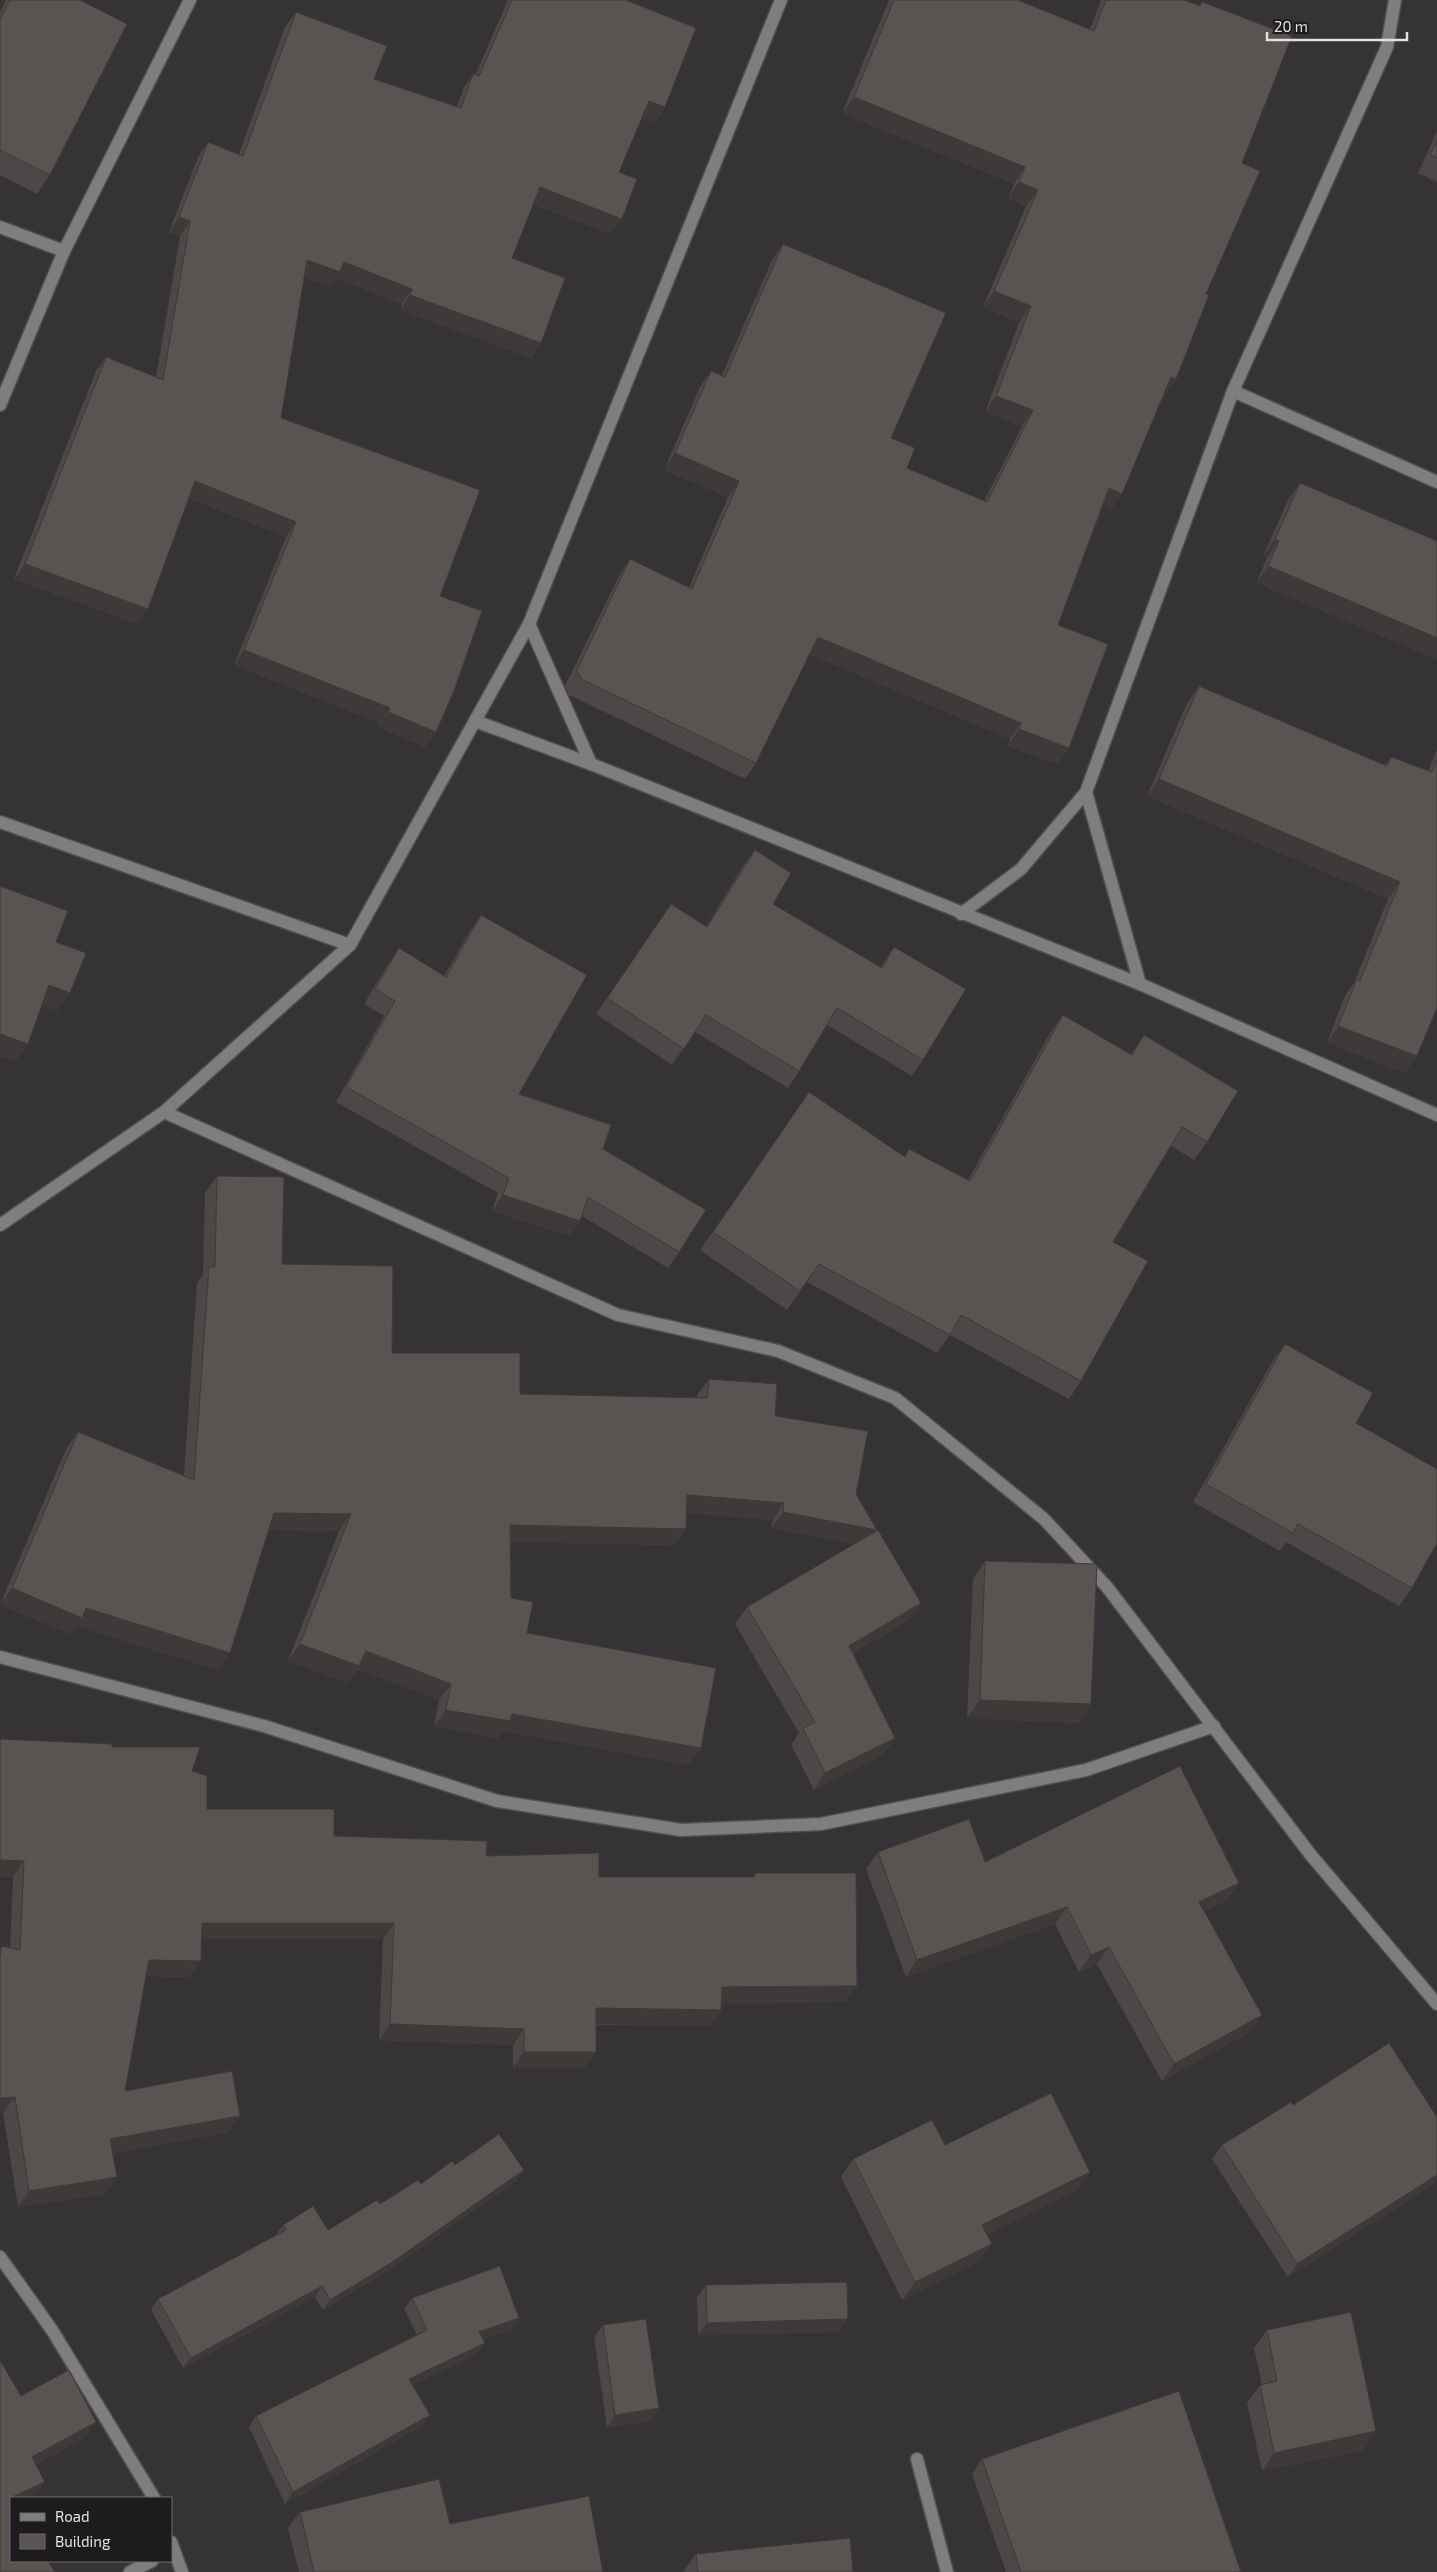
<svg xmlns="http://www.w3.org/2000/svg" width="1437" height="2572" font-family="'Exo 2',sans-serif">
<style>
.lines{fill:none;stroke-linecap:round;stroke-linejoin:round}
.minor-casing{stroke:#514f52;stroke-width:15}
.minor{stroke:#807e7c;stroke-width:12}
.wall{fill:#4d4747}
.shaded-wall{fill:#3e3a39}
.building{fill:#595352;stroke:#3e3a39}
</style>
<rect width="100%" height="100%" fill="#363337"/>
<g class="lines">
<defs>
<g id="minor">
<path d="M0,227L64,251"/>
<path d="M1233,391L1437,482"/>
<path d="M0,405L64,251L190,0"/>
<path d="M529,624L591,764"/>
<path d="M475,721L591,764L1140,984L1437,1115"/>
<path d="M1086,792L1140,984"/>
<path d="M0,822L350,945"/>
<path d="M961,914L1021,869L1086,792L1233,391L1387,47L1395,0"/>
<path d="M164,1112L618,1315L778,1351L895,1398L1044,1519L1107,1587L1310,1854L1437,2004"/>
<path d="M0,1225L164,1112L350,945L529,624L781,0"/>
<path d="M0,1657L264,1726L497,1801L681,1830L821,1824L1086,1770L1214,1726"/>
<path d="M0,2257L52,2330L154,2498"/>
<path d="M917,2459L947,2572"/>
<path d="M171,2542L182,2572"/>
<path d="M130,2572L152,2561"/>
</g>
</defs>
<!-- minor casing -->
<use href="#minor" class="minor-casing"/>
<!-- minor -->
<use href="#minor" class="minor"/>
</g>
<!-- wall -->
<g class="wall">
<path d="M6,0H80L50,175L37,194L0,175V12Z"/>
<path d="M508,0H626L665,107L655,122L642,117L619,172L611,234L533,204L512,258L541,343L531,358L400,310L402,304L336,278L330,287L304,277L281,418L440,596L425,747L378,727L380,723L234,665L286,537L189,498L138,624L14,579L96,371L106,357L156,377L180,236L169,232L198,157L208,142L239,154L285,27L296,12L374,79L457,107L463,89L473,74L475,75Z"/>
<path d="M889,0H1018L1090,29L1101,0H1184L1199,6L1202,2L1242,163L1206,294L1176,379L1165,395H1164L1111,510L1103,506L1058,625L1069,748L1058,764L1008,746L1010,739L809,654L756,763L745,779L569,695L565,686L619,576L630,559L689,587L728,497L664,470L700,387L711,371L722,375L772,260L783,244L907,468L984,501L1022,426L985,412L1019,323L983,307L1026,206L1008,198L1014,184L842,113Z"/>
<path d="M1437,131V182L1418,173Z"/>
<path d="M1300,483L1437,541L1256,583L1267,558L1263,556L1288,500Z"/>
<path d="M1199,686L1385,765L1391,757L1428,771L1437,749V1008L1405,1073L1327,1043L1345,996L1354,983L1388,899L1147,796L1187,703Z"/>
<path d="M755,850L773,904L880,968L894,947L923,1060L912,1076L827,1025L799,1071L788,1088L695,1032L672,1065L596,1014L671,904L706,927L743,866Z"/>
<path d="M481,915L519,1094L603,1149L679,1252L668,1268L582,1216L580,1221L570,1236L492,1211L498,1193L336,1102L384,1016L364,1004L388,964L399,948L444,976L470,931Z"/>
<path d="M1063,1015L1131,1054L1144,1035L1207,1142L1194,1160L1171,1146L1113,1242L1081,1381L1069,1399L950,1335L937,1353L807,1282L787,1310L700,1250L809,1092L904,1156L909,1149L968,1180L1050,1033Z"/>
<path d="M217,1176L282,1264L392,1353L520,1394L697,1398V1395L709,1379L775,1416L856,1494L876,1531L921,1603L909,1620L853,1653L895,1738L883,1755L814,1790L791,1745L799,1733L735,1624L747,1607L854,1544L771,1528L773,1520L687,1513L675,1545L510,1542L511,1598L527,1633L689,1765L503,1731L498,1738L434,1726L439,1700L358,1669L348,1683L288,1661L339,1531L269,1530L218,1670L77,1626L71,1634L0,1605L66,1449L78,1432L184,1476L197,1283L203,1275L205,1193Z"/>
<path d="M1285,1344L1356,1423L1412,1588L1399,1606L1286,1542L1280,1551L1193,1502L1272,1362Z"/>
<path d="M985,1561L1079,1723L967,1718L973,1579Z"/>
<path d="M112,1747L192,1771L207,1809L334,1836L486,1856L599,1877H753L755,1873L845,2002L721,2003V2010L710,2026L596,2025V2052L584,2068H513V2045L379,2040L383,1939H201V1961L190,1977L146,1976L125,2091L229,2132L113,2153L117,2177L105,2194L18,2207L3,2113H0V1949L2,1946L10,1948L13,1877H0Z"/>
<path d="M878,1852L985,1862L1227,1900L1204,1911L1250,2032L1162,2081L1097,1964L1079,1972L1055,1924L906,1977L866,1869Z"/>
<path d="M1293,2105L1437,2117V2182L1288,2277L1212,2159L1222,2145Z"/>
<path d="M945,2145L1090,2172L1078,2190L987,2234L979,2262L902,2300L841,2177L853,2159Z"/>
<path d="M455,2165L517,2180L384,2273L323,2310L315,2297L183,2368L151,2310L158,2299L276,2235L283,2225L328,2230L421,2184Z"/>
<path d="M706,2285L839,2332L698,2335L697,2297Z"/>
<path d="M412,2298L519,2318L512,2329L483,2339L477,2354L412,2385L422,2426L285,2504L249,2427L256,2416L417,2335L404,2309Z"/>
<path d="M603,2325L651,2421L607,2427L594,2337Z"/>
<path d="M1267,2330L1364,2450L1262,2471L1247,2403L1260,2385H1262L1254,2348Z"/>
<path d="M982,2459L1241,2572H1006L972,2474Z"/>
<path d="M300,2512L450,2524L603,2572H299L288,2528Z"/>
<path d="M696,2554L853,2572H683Z"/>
</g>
<!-- shaded-wall -->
<g class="shaded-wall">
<path d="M854,97L1025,167L1014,184L842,113Z"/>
<path d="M649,101L665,107L655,122L638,115Z"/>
<path d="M1019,182L1038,190L1026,206L1008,198Z"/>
<path d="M540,187L622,219L611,234L529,202Z"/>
<path d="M179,217L190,221L180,236L169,232Z"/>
<path d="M307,260L344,262L412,289L402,304L336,278L330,287L297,274Z"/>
<path d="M994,291L1031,306L1019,323L983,307Z"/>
<path d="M410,295L541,343L531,358L400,310Z"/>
<path d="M1171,377L1176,379L1165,395L1160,393Z"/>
<path d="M996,396L1033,410L1022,426L985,412Z"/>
<path d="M675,453L739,481L728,497L664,470Z"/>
<path d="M195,481L296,522L286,537L185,496Z"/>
<path d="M1109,488L1122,494L1111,510L1098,504Z"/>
<path d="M1275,539L1279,541L1267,558L1263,556Z"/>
<path d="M25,564L148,609L138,624L14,579Z"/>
<path d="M1268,566L1437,638V660L1256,583Z"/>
<path d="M818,637L1021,723L1010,739L806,653Z"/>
<path d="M244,650L390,708L380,723L234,665Z"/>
<path d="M388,712L436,732L425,747L378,727Z"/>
<path d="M1019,729L1069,748L1058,764L1008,746Z"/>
<path d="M1159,779L1400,882L1388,899L1147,796Z"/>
<path d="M49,985L70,993L57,1011L37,1003Z"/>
<path d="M1338,1026L1417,1056L1405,1073L1327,1043Z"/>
<path d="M0,1034L28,1044L15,1062L0,1057Z"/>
<path d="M503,1195L580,1221L570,1236L492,1211Z"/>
<path d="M687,1495L784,1503L773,1520L675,1512Z"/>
<path d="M783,1512L877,1530L866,1546L771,1528Z"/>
<path d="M274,1513L351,1514L339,1531L263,1530Z"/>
<path d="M510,1525L686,1529L675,1545L498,1542Z"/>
<path d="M12,1588L86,1608L230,1653L218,1670L77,1626L71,1634L0,1605Z"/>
<path d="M921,1603L909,1620L837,1662L849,1646Z"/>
<path d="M300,1644L366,1651L451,1684L439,1700L358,1669L348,1683L288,1661Z"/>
<path d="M980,1700L1091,1704L1079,1723L967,1718Z"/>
<path d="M446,1710L512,1714L701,1748L689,1765L503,1731L498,1738L434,1726Z"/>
<path d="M895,1738L883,1755L814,1790L825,1773Z"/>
<path d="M0,1860L24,1861L13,1877H0Z"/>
<path d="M1239,1883L1227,1900L1187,1919L1199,1902Z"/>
<path d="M1067,1907L1055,1924L906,1977L917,1960Z"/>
<path d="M202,1923H394L383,1939H190Z"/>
<path d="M1109,1947L1097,1964L1079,1972L1091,1955Z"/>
<path d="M149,1960L201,1961L190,1977L138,1976Z"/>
<path d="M857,1986L845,2002L710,2004L722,1987Z"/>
<path d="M596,2008L721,2010L710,2026L584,2024Z"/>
<path d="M1262,2015L1250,2032L1162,2081L1174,2064Z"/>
<path d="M390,2024L524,2029L513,2045L379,2040Z"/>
<path d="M524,2052H596L584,2068H513Z"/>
<path d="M15,2097L3,2113H0V2098Z"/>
<path d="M240,2116L229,2132L99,2155L110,2139Z"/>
<path d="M524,2170L517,2180L384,2273L323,2310L330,2300Z"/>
<path d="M1090,2172L1078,2190L970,2243L982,2225Z"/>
<path d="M1437,2175V2182L1288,2277L1297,2264Z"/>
<path d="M117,2177L105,2194L18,2207L29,2191Z"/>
<path d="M992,2244L979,2262L902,2300L915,2282Z"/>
<path d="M322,2286L315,2297L183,2368L191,2358Z"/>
<path d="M519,2318L512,2329L471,2343L479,2332Z"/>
<path d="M848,2319L839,2332L698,2335L707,2323Z"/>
<path d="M485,2343L477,2354L401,2390L409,2379Z"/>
<path d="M659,2408L651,2421L607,2427L615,2415Z"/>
<path d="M430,2415L422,2426L285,2504L293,2492Z"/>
<path d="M96,2422L85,2438L21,2473L32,2457Z"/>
<path d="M1376,2431L1364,2450L1262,2471L1274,2453Z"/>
<path d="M45,2482L33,2497L32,2498H11V2508L10,2498Z"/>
</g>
<!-- building -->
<g class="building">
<path d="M10,0H80L127,24L50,175L0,150V19Z"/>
<path d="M512,0H626L696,28L665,107L649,101L619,172L637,179L622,219L540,187L512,258L565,278L541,343L410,295L412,289L344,262L340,272L307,260L281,418L480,490L440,596L482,611L454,691L436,732L388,712L390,708L244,650L296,522L195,481L148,609L25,564L106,357L163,380L190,221L179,217L208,142L243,156L296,12L387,46L374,79L461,108L473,74L479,76Z"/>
<path d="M894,0H1018L1094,31L1106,0H1184L1200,6L1202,2L1292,36L1242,163L1260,171L1206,294L1209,295L1176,379L1171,377L1122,494L1109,488L1058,625L1108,644L1069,748L1019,729L1021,723L818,637L756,763L581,679L577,670L630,559L692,589L739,481L675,453L711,371L725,377L783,244L946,313L891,438L915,448L907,468L987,502L1033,410L996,396L1031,306L994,291L1038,190L1019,182L1025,167L854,97Z"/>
<path d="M1437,141V158L1430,155Z"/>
<path d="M1300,483L1437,541V638L1268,566L1279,541L1275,539Z"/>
<path d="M1199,686L1387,766L1391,757L1432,772L1437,760V1008L1417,1056L1338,1026L1357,979L1360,981L1400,882L1159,779Z"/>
<path d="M755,850L791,873L773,904L882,968L894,947L966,989L923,1060L837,1008L799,1071L706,1015L684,1049L607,998L671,904L707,927Z"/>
<path d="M0,886L68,911L56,942L86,953L70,993L49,985L28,1044L0,1034Z"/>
<path d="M481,915L587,975L519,1094L611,1125L603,1149L706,1210L679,1252L588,1197L580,1221L503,1195L509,1178L346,1087L395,1001L375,989L399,948L446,977Z"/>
<path d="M1063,1015L1132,1055L1144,1035L1238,1091L1207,1142L1182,1127L1113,1242L1148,1261L1081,1381L961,1315L950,1335L819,1264L800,1291L713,1232L809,1092L905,1157L909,1149L970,1181Z"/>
<path d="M217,1176L284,1177L282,1264L393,1266L392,1353H520V1394L707,1398L709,1379L777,1384L775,1416L868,1431L856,1494L877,1530L783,1512L784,1503L687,1495L686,1529L510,1525L511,1598L533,1602L527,1633L716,1668L701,1748L512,1714L510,1721L446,1710L451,1684L366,1651L359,1666L300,1644L351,1514L274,1513L230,1653L86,1608L82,1618L12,1588L78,1432L194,1480L209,1267H215Z"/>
<path d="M1285,1344L1373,1393L1356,1423L1437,1469V1543L1412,1588L1298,1524L1293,1533L1206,1484Z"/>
<path d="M878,1530L921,1603L849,1646L895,1738L825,1773L803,1728L815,1722L747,1607Z"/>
<path d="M985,1561L1097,1564L1091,1704L980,1700Z"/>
<path d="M0,1739L112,1744V1747H200L192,1771L207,1776V1809H334V1836L487,1841L486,1856L599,1853V1877H755V1873H856L857,1986L722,1987L721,2010L596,2008V2052H524V2029L390,2024L394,1923H202L201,1961L149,1960L125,2091L232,2071L240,2116L110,2139L117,2177L29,2191L15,2097L0,2098V1958L2,1946L20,1950L24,1861L0,1860Z"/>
<path d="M1180,1766L1239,1883L1199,1902L1262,2015L1174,2064L1109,1947L1091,1955L1067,1907L917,1960L878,1852L969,1819L985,1862Z"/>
<path d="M1389,2043L1437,2117V2175L1297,2264L1222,2145L1291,2102L1293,2105Z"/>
<path d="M1051,2093L1090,2172L982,2225L992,2244L915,2282L853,2159L932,2120L945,2145Z"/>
<path d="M499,2134L524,2170L391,2263L330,2300L322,2286L191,2358L158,2299L286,2230L283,2225L313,2206L328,2230L377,2200L380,2204L418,2180L421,2184L452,2161L455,2165Z"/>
<path d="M500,2266L519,2318L479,2332L485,2343L409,2379L430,2415L293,2492L256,2416L427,2330L412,2298Z"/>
<path d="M847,2282L848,2319L707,2323L706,2285Z"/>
<path d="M1351,2312L1376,2431L1274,2453L1260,2385L1277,2381L1267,2330Z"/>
<path d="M646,2319L659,2408L615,2415L603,2325Z"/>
<path d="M0,2360L21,2396L69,2370L96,2422L32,2457L45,2482L10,2498L11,2500V2561H48L55,2572H0Z"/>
<path d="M1179,2391L1241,2572H1021L982,2459Z"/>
<path d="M439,2479L450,2524L589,2496L603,2572H314L300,2512Z"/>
<path d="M850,2538L853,2572H698L696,2554Z"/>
</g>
<!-- legend -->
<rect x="10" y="2497" width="162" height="65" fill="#1d1b1d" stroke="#6b6a6c"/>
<rect x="20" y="2513" width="25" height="8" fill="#807e7c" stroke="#6b6a6c"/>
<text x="55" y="2522" font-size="15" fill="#e1e0e2">Road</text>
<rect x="20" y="2534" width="25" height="15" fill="#595352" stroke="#6b6a6c"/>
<text x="55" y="2547" font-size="15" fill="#e1e0e2">Building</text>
<!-- scale -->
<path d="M1267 32v8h140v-8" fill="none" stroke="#e1e0e2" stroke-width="2.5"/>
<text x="1274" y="32" font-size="15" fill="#e1e0e2" stroke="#1d1b1d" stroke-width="4" paint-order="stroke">20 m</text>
</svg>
